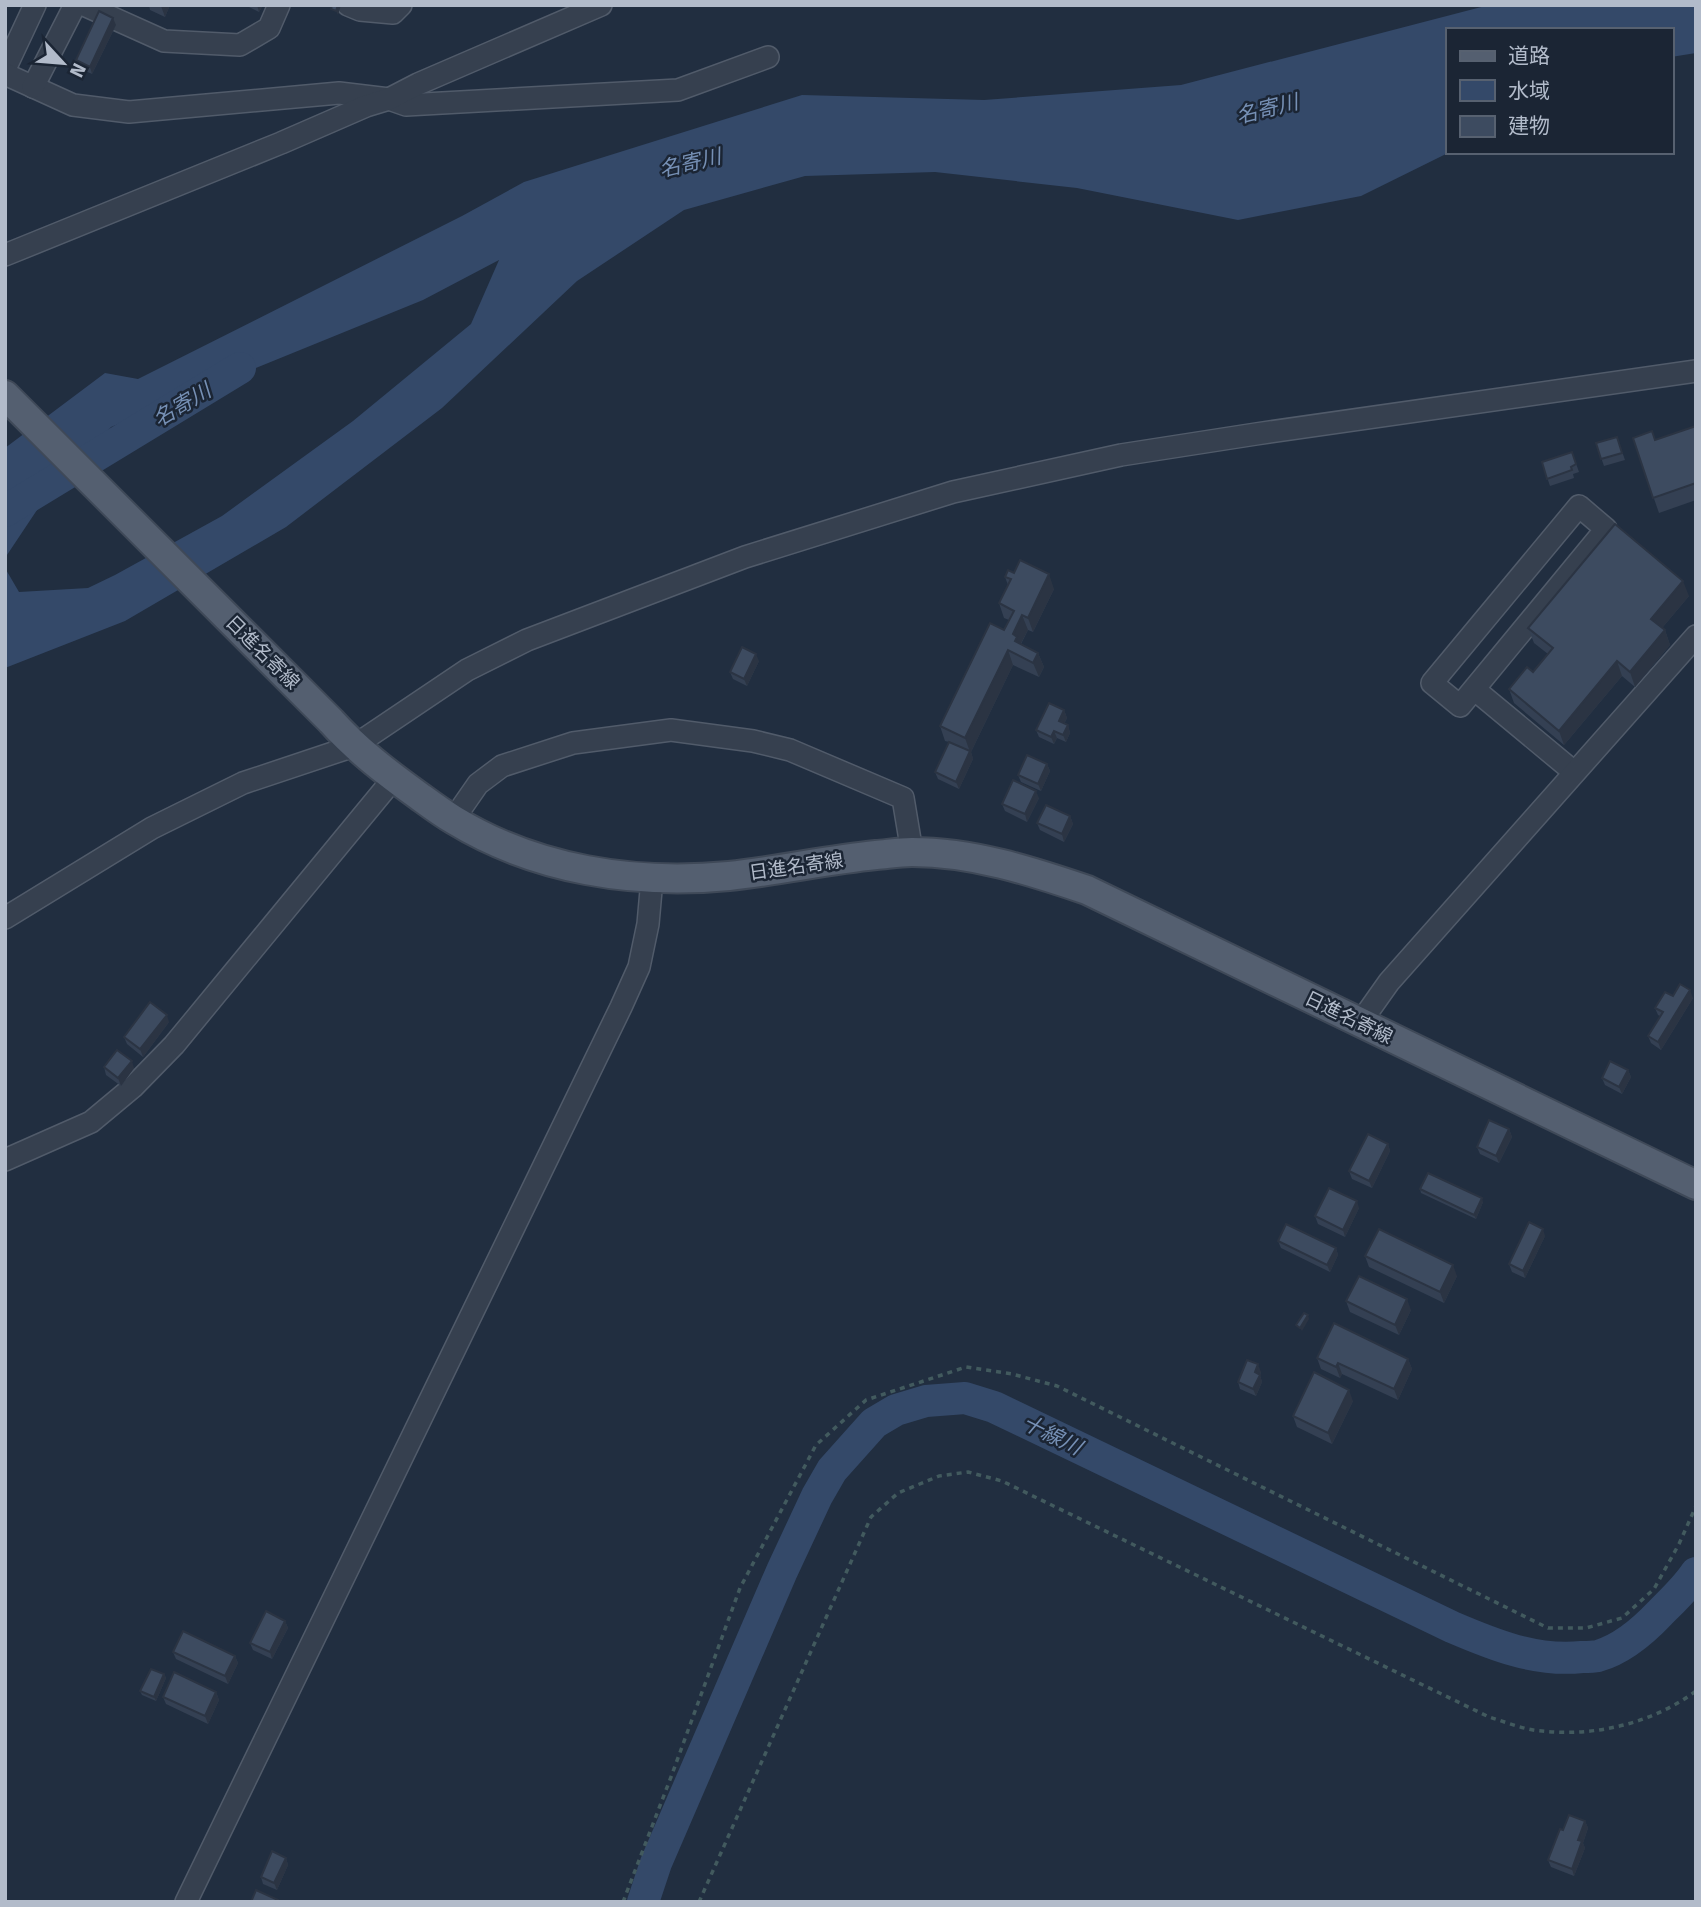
<svg xmlns="http://www.w3.org/2000/svg" width="1701" height="1907" font-family="'Fira Sans','Noto Sans JP',sans-serif">
<style>
.water{fill:#344969}
.lines{fill:none;stroke-linecap:round;stroke-linejoin:round}
.river{stroke:#344969;stroke-width:32}
.minor-casing{stroke:#515b6a;stroke-width:24}
.major-casing{stroke:#3f4958;stroke-width:32}
.path{stroke:#425a5e;stroke-width:3.5;stroke-dasharray:5 5;stroke-linecap:butt}
.minor{stroke:#36404f;stroke-width:21}
.major{stroke:#545f70;stroke-width:28}
.wall{fill:#344053}
.shaded-wall{fill:#2b3443}
.building{fill:#3d4b60;stroke:#2b3443;stroke-width:2}
.labels{text-anchor:middle;stroke-width:5;stroke-linejoin:round;paint-order:stroke}
.street-label{font-size:19px;fill:#b2bbca;stroke:#1b2534}
.water-label{font-size:21px;font-style:italic;fill:#7690b5;stroke:#1b2534}
</style>
<rect width="100%" height="100%" fill="#212e40"/>
<!-- water -->
<path class="water" d="M1489,5H1696V53L1671,57V30H1447V152H1450L1361,196L1238,220L1077,188L935,172L805,176L684,210L577,281L442,408L286,527L125,621L5,668V568L19,592L88,588L115,575L222,516L353,421L471,324L499,260L423,300L111,427L41,504L5,558V448L105,373L138,379L462,216L524,182L802,95L984,100L1181,85Z"/>
<g class="lines">
<!-- river -->
<g class="river">
<path d="M5,511L240,368"/>
<path d="M643,1902L656,1863L782,1571L817,1496L832,1470L874,1423L896,1410L926,1401L965,1398L994,1407L1452,1627C1494,1645 1536,1662 1582,1657C1587,1657 1593,1657 1598,1656C1622,1649 1644,1630 1660,1613C1673,1600 1686,1588 1696,1573"/>
</g>
<defs>
<g id="minor">
<path d="M84,5L164,41L240,45L269,28L279,5"/>
<path d="M348,5L360,10L393,13L401,5"/>
<path d="M5,69L35,5"/>
<path d="M5,74L73,105L129,112L339,93L389,99L406,105L678,90L768,57"/>
<path d="M33,87L75,5"/>
<path d="M5,255L281,143L366,106L389,99L418,84L601,5"/>
<path d="M1474,689L1460,706L1432,683L1579,506L1606,529L1474,689L1574,772"/>
<path d="M453,820L478,784L502,766L573,743L671,730L753,741L790,750L903,798L912,852"/>
<path d="M5,918L152,828L243,783L354,746L467,670L527,640L745,557L953,492L1121,455L1256,434L1696,371"/>
<path d="M1360,1023L1389,982L1696,636"/>
<path d="M5,1160L91,1122L133,1087L174,1045L394,778"/>
<path d="M186,1902L621,1007L639,967L648,924L652,879"/>
</g>
<path id="major" d="M5,395L331,721C357,750 387,773 419,796C430,804 442,813 454,820C536,870 634,885 729,876C778,871 826,860 876,855C888,854 900,852 912,852C973,852 1031,871 1087,890L1696,1185"/>
</defs>
<!-- minor casing -->
<use href="#minor" class="minor-casing"/>
<!-- major casing -->
<use href="#major" class="major-casing"/>
<!-- path -->
<g class="path">
<path d="M623,1902L671,1777L740,1588L816,1445L866,1400L966,1367L1012,1374L1057,1386L1548,1628H1586L1622,1618L1654,1589L1679,1544L1696,1506"/>
<path d="M699,1902L871,1517L898,1493L939,1476L968,1472L1002,1481L1489,1717C1506,1722 1524,1730 1542,1731C1595,1737 1653,1723 1696,1691"/>
</g>
<!-- minor -->
<use href="#minor" class="minor"/>
<!-- major -->
<use href="#major" class="major"/>
</g>
<!-- wall -->
<g class="wall">
<path d="M149,5H170L165,17L150,10Z"/>
<path d="M245,5H263L259,12Z"/>
<path d="M116,25L92,74L79,68L76,60Z"/>
<path d="M1696,426V500L1659,513L1633,438L1655,440Z"/>
<path d="M1617,437L1625,460L1604,466L1596,443Z"/>
<path d="M1572,452L1579,472L1573,474L1574,478L1550,486L1542,462Z"/>
<path d="M1005,577L1054,589L1033,632L1028,630L1021,644L1038,653L1044,667L1039,677L1013,665L971,752L973,759L959,789L938,779L935,772L949,742L945,741L940,726L1004,630L1009,620L1004,618L999,603L1008,585Z"/>
<path d="M1689,596L1662,628L1665,630L1670,645L1635,687L1622,676L1564,745L1514,703L1509,689L1533,672L1548,654L1534,643L1528,628Z"/>
<path d="M759,661L747,686L733,679L730,672Z"/>
<path d="M1064,710L1067,718L1064,724L1068,725L1070,733L1066,742L1057,738L1054,744L1039,737L1036,730Z"/>
<path d="M1047,764L1050,771L1041,791L1021,782L1018,775Z"/>
<path d="M1039,798L1027,822L1005,811L1002,804Z"/>
<path d="M1070,816L1073,824L1064,842L1040,830L1037,823Z"/>
<path d="M1673,996L1693,998L1661,1050L1651,1043L1648,1036L1660,1016L1658,1015L1655,1008Z"/>
<path d="M169,1022L143,1057L127,1044L124,1037Z"/>
<path d="M104,1067L134,1068L121,1086L106,1075Z"/>
<path d="M1628,1070L1631,1077L1622,1094L1605,1085L1602,1078Z"/>
<path d="M1509,1129L1512,1137L1499,1163L1480,1154L1477,1147Z"/>
<path d="M1388,1144L1390,1151L1372,1188L1352,1179L1349,1171Z"/>
<path d="M1420,1189L1483,1202L1476,1219L1421,1193Z"/>
<path d="M1359,1208L1345,1237L1318,1224L1315,1216Z"/>
<path d="M1545,1236L1525,1278L1512,1272L1509,1264Z"/>
<path d="M1278,1241L1336,1248L1338,1255L1330,1272L1281,1248Z"/>
<path d="M1365,1256L1457,1276L1444,1303L1369,1267Z"/>
<path d="M1346,1301L1411,1310L1399,1335L1350,1312Z"/>
<path d="M1317,1358L1408,1359L1412,1369L1398,1400L1342,1374L1340,1378L1321,1369Z"/>
<path d="M1261,1372L1260,1375L1262,1382L1256,1396L1240,1389L1238,1382Z"/>
<path d="M1353,1401L1332,1444L1297,1427L1293,1416Z"/>
<path d="M285,1621L288,1628L272,1659L253,1650L250,1643Z"/>
<path d="M173,1652L235,1656L238,1663L228,1684L176,1659Z"/>
<path d="M164,1674L166,1678L156,1701L142,1695L140,1691Z"/>
<path d="M216,1692L219,1700L208,1724L166,1704L163,1697Z"/>
<path d="M1585,1821L1588,1828L1583,1843L1585,1848L1574,1876L1551,1867L1548,1860L1563,1830Z"/>
<path d="M286,1858L288,1865L277,1890L263,1884L261,1877Z"/>
</g>
<!-- shaded-wall -->
<g class="shaded-wall">
<path d="M170,5L165,17L161,6Z"/>
<path d="M257,5H263L259,12Z"/>
<path d="M338,5H341L338,15L336,11Z"/>
<path d="M113,18L116,25L92,74L90,67Z"/>
<path d="M1049,574L1054,589L1033,632L1028,618Z"/>
<path d="M1683,581L1689,596L1657,634L1651,619Z"/>
<path d="M1022,615L1028,630L1020,645V656L1013,634Z"/>
<path d="M1665,630L1670,645L1635,687L1630,672Z"/>
<path d="M1008,650L1013,665L971,752L973,759L959,789L956,782L970,752L965,738Z"/>
<path d="M1038,653L1044,667L1039,677L1033,663Z"/>
<path d="M756,654L759,661L747,686L744,679Z"/>
<path d="M1617,661L1622,676L1564,745L1559,731Z"/>
<path d="M1064,710L1067,718L1062,728L1059,721Z"/>
<path d="M1068,725L1070,733L1066,742L1063,735Z"/>
<path d="M1054,731L1057,738L1054,744L1051,737Z"/>
<path d="M1047,764L1050,771L1041,791L1038,784Z"/>
<path d="M1036,791L1039,798L1027,822L1025,814Z"/>
<path d="M1070,816L1073,824L1064,842L1062,834Z"/>
<path d="M1690,990L1693,998L1661,1050L1658,1042Z"/>
<path d="M167,1015L169,1022L143,1057L140,1049Z"/>
<path d="M132,1061L134,1068L121,1086L118,1078Z"/>
<path d="M1628,1070L1631,1077L1622,1094L1619,1087Z"/>
<path d="M1509,1129L1512,1137L1499,1163L1496,1156Z"/>
<path d="M1388,1144L1390,1151L1372,1188L1369,1181Z"/>
<path d="M1482,1198L1483,1202L1476,1219L1474,1215Z"/>
<path d="M1357,1201L1359,1208L1345,1237L1343,1230Z"/>
<path d="M1543,1229L1545,1236L1525,1278L1523,1271Z"/>
<path d="M1336,1248L1338,1255L1330,1272L1327,1265Z"/>
<path d="M1453,1265L1457,1276L1444,1303L1440,1292Z"/>
<path d="M1407,1299L1411,1310L1399,1335L1395,1325Z"/>
<path d="M1308,1315L1309,1319L1302,1331L1300,1328Z"/>
<path d="M1408,1359L1412,1369L1398,1400L1394,1389Z"/>
<path d="M1338,1363L1342,1374L1340,1378L1336,1367Z"/>
<path d="M1258,1364L1261,1372L1257,1380L1255,1372Z"/>
<path d="M1260,1375L1262,1382L1256,1396L1253,1389Z"/>
<path d="M1349,1390L1353,1401L1332,1444L1328,1433Z"/>
<path d="M285,1621L288,1628L272,1659L270,1652Z"/>
<path d="M235,1656L238,1663L228,1684L225,1676Z"/>
<path d="M164,1674L166,1678L156,1701L154,1697Z"/>
<path d="M216,1692L219,1700L208,1724L205,1716Z"/>
<path d="M1585,1821L1588,1828L1583,1843L1585,1848L1574,1876L1572,1869L1578,1840Z"/>
<path d="M286,1858L288,1865L277,1890L274,1883Z"/>
</g>
<!-- building -->
<g class="building">
<path d="M332,5H338L336,11L331,9Z"/>
<path d="M99,11L113,18L90,67L76,60Z"/>
<path d="M1696,426V483L1653,498L1633,438L1652,431L1655,440Z"/>
<path d="M1617,437L1622,453L1601,459L1596,443Z"/>
<path d="M1572,452L1576,464L1571,467L1572,470L1547,479L1542,462Z"/>
<path d="M1615,524L1683,581L1651,619L1665,630L1630,672L1617,661L1559,731L1509,689L1527,667L1533,672L1553,648L1528,628Z"/>
<path d="M1020,560L1049,574L1028,618L1022,615L1013,634L1017,637L1015,641L1038,653L1033,663L1008,650L965,738L940,726L990,623L1004,630L1014,611L999,603L1011,579L1005,577L1008,570L1014,573Z"/>
<path d="M742,647L756,654L744,679L730,672Z"/>
<path d="M1049,703L1064,710L1059,721L1068,725L1063,735L1054,731L1051,737L1036,730Z"/>
<path d="M949,742L970,751L956,782L935,772Z"/>
<path d="M1027,755L1047,764L1038,784L1018,775Z"/>
<path d="M1013,780L1036,791L1025,814L1002,804Z"/>
<path d="M1046,805L1070,816L1062,834L1037,823Z"/>
<path d="M1680,984L1690,990L1658,1042L1648,1036L1663,1012L1655,1008L1665,992L1673,996Z"/>
<path d="M150,1002L167,1015L140,1049L124,1037Z"/>
<path d="M117,1050L132,1061L118,1078L104,1067Z"/>
<path d="M1610,1061L1628,1070L1619,1087L1602,1078Z"/>
<path d="M1489,1120L1509,1129L1496,1156L1477,1147Z"/>
<path d="M1368,1134L1388,1144L1369,1181L1349,1171Z"/>
<path d="M1428,1173L1482,1198L1474,1215L1420,1189Z"/>
<path d="M1329,1188L1357,1201L1343,1230L1315,1216Z"/>
<path d="M1529,1222L1543,1229L1523,1271L1509,1264Z"/>
<path d="M1286,1224L1336,1248L1327,1265L1278,1241Z"/>
<path d="M1379,1229L1453,1265L1440,1292L1365,1256Z"/>
<path d="M1359,1276L1407,1299L1395,1325L1346,1301Z"/>
<path d="M1304,1313L1308,1315L1300,1328L1296,1325Z"/>
<path d="M1334,1323L1408,1359L1394,1389L1338,1363L1336,1367L1317,1358Z"/>
<path d="M1247,1360L1258,1364L1255,1372L1260,1375L1253,1389L1238,1382Z"/>
<path d="M1314,1372L1349,1390L1328,1433L1293,1416Z"/>
<path d="M266,1611L285,1621L270,1652L250,1643Z"/>
<path d="M183,1631L235,1656L225,1676L173,1652Z"/>
<path d="M151,1669L164,1674L154,1697L140,1691Z"/>
<path d="M174,1672L216,1692L205,1716L163,1697Z"/>
<path d="M1569,1815L1585,1821L1578,1840L1582,1841L1572,1869L1548,1860L1560,1829L1563,1830Z"/>
<path d="M272,1851L286,1858L274,1883L261,1877Z"/>
<path d="M256,1890L278,1900L277,1902H251Z"/>
</g>
<g class="labels">
<!-- street labels -->
<g class="street-label">
<text transform="translate(263 652) rotate(45)" y="7">日進名寄線</text>
<text transform="translate(796 866) rotate(-8)" y="7">日進名寄線</text>
<text transform="translate(1349 1017) rotate(26)" y="7">日進名寄線</text>
</g>
<!-- water labels -->
<g class="water-label">
<text transform="translate(1267 109) rotate(-14)" y="7">名寄川</text>
<text transform="translate(690 163) rotate(-13)" y="7">名寄川</text>
<text transform="translate(182 405) rotate(-31)" y="7">名寄川</text>
<text transform="translate(1052 1435) rotate(26)" y="7">十線川</text>
</g>
</g>
<!-- border -->
<rect width="1701" height="1907" fill="none" stroke="#b2bbca" stroke-width="14"/>
<!-- legend -->
<rect x="1446" y="28" width="228" height="126" fill="#1b2534" stroke="#576170" stroke-width="2"/>
<rect x="1460" y="51" width="35" height="10" fill="#545f70" stroke="#576170" stroke-width="2"/>
<text x="1508" y="63" font-size="21" fill="#b2bbca">道路</text>
<rect x="1460" y="80" width="35" height="21" fill="#344969" stroke="#576170" stroke-width="2"/>
<text x="1508" y="98" font-size="21" fill="#b2bbca">水域</text>
<rect x="1460" y="116" width="35" height="21" fill="#3d4b60" stroke="#576170" stroke-width="2"/>
<text x="1508" y="133" font-size="21" fill="#b2bbca">建物</text>
<!-- north arrow -->
<g transform="translate(63 63) rotate(116)" stroke="#1b2534" stroke-width="5" paint-order="stroke">
<path d="M0-5L12 26L0 18L-12 26Z" fill="#b2bbca"/>
<text y="-10" font-size="19" font-weight="bold" text-anchor="middle" fill="#b2bbca">N</text>
</g>
</svg>
